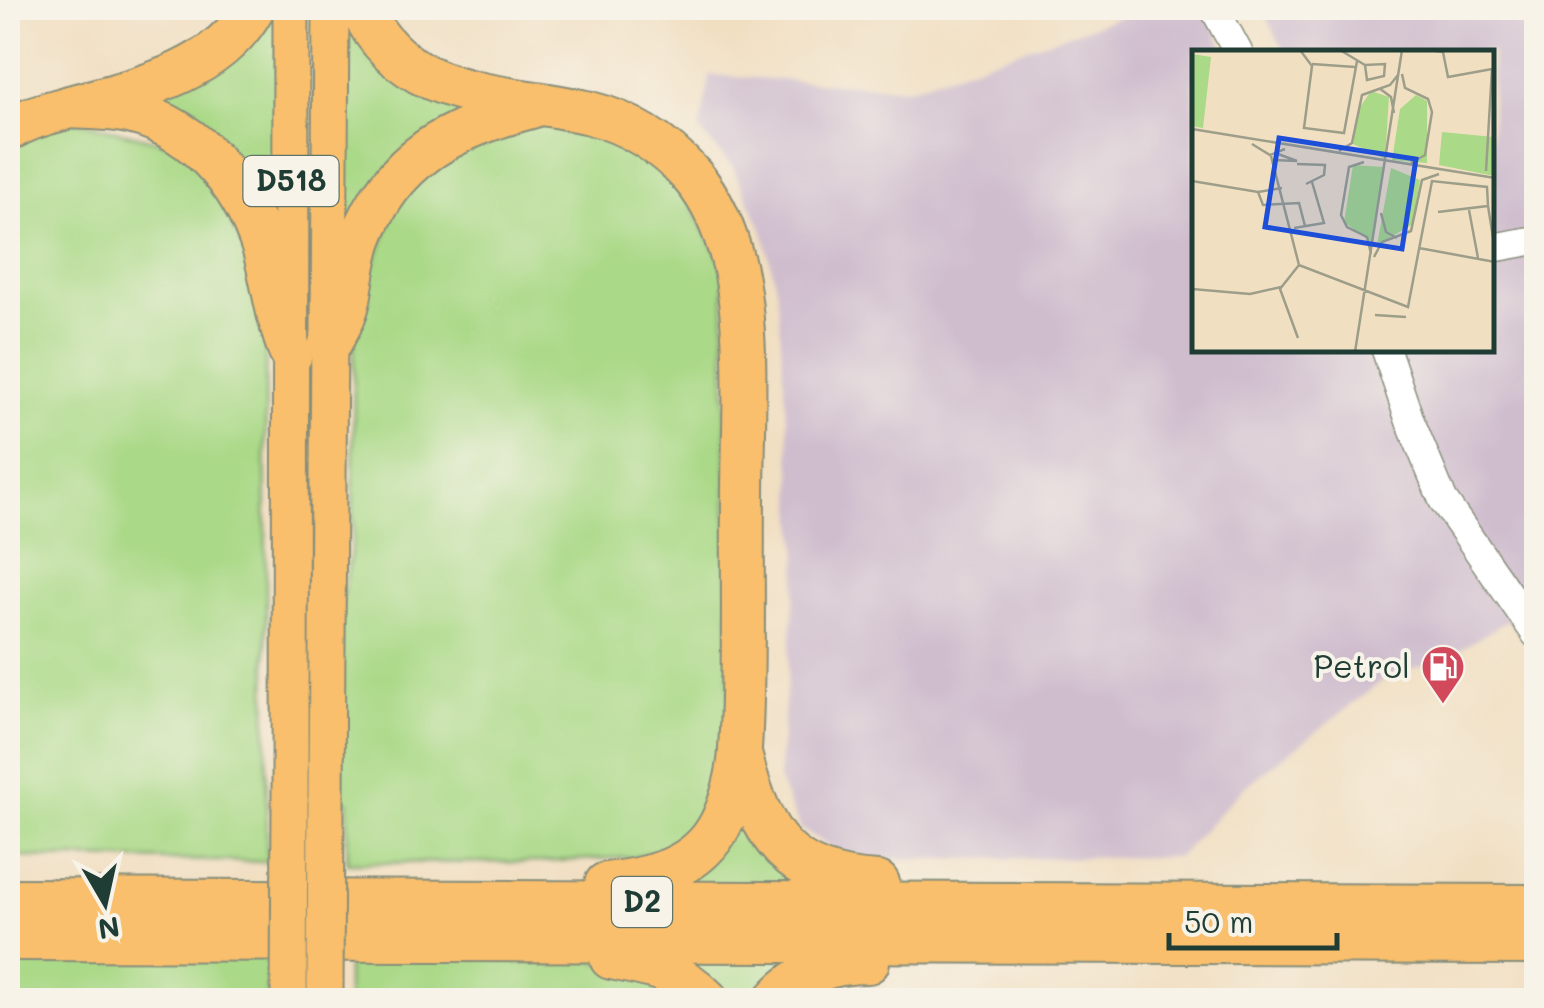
<svg xmlns="http://www.w3.org/2000/svg" width="1544" height="1008" font-family="Mali,sans-serif">
<style>
.industrial{fill:#cfbdce}
.green{fill:#aad987;stroke:#648b5e;stroke-width:2.5}
.lines{fill:none;stroke-linecap:round;stroke-linejoin:round}
.minor-casing{stroke:#888e7b;stroke-width:31}
.major-casing{stroke:#888e7b;stroke-width:39}
.highway-casing{stroke:#888e7b;stroke-width:46}
.minor{stroke:#fff;stroke-width:28}
.major{stroke:#f9bf6c;stroke-width:35}
.highway{stroke:#f9bf6c;stroke-width:42}
.major-bridge-casing{stroke:#888e7b;stroke-width:39;stroke-linecap:butt}
.major-bridge{stroke:#f9bf6c;stroke-width:35}
.labels{text-anchor:middle;stroke-width:8;stroke-linejoin:round;paint-order:stroke}
.shield{fill:#f7f3e8;stroke:#60746a;stroke-width:2.5}
.shield-label{font-size:30px;font-weight:bold;fill:#1f3d34}
.poi-label{font-size:32px;fill:#1f3d34;stroke:#f7f3e8;text-anchor:end}
.inset-road{fill:none;stroke:#9d9e89;stroke-width:2.5}
.view{fill:#1d4ed8;fill-opacity:0.15;stroke:#1d4ed8;stroke-width:5}
.inset-edge{fill:none;stroke:#1f3d34;stroke-width:5}
</style>
<rect width="100%" height="100%" fill="#f7f3e8"/>
<filter id="ink" filterUnits="userSpaceOnUse"><feTurbulence type="fractalNoise" baseFrequency=".01" numOctaves="2"/><feDisplacementMap in="SourceGraphic" scale="20" xChannelSelector="R" yChannelSelector="G"/><feConvolveMatrix kernelMatrix="1 2 1 2 8 2 1 2 1" color-interpolation-filters="sRGB"/></filter>
<filter id="wash" filterUnits="userSpaceOnUse"><feTurbulence type="fractalNoise" baseFrequency=".0048" numOctaves="4" result="noise"/><feDisplacementMap in="SourceGraphic" scale="40" xChannelSelector="R" yChannelSelector="G"/><feGaussianBlur stdDeviation="2.25" result="paint"/><feColorMatrix in="noise" values="0 0 0 0 0 0 0 0 0 0 0 0 0 0 0 0 0 1.4 0 .05"/><feComposite in="paint" operator="in"/></filter>
<g filter="url(#wash)">
<rect width="100%" height="100%" fill="#f1dfc2"/>
<!-- industrial -->
<path class="industrial" d="M1146,8H1205L1226,52H1194V350H1492V52H1285L1261,8H1536V656L1508,620L1444,659L1389,676L1244,787L1178,857L895,859L847,856L800,828L778,779L798,558L777,292L763,230L732,166L700,131L710,75L908,88Z"/>
<!-- green -->
<g class="green">
<path d="M264,8H279L278,243L162,112L165,86Z"/>
<path d="M343,8L482,103L340,242Z"/>
<path d="M532,113L667,161L724,267L730,747L713,805L691,831L664,848L635,857L540,862L347,863L348,802L339,801L341,607L353,540L354,318L403,185Z"/>
<path d="M63,117L197,151L265,293L267,862L24,857L8,853V137Z"/>
<path d="M738,806L814,881L666,890Z"/>
<path d="M113,953L268,954V1000H8V965Z"/>
<path d="M819,953L764,1000H722L672,962Z"/>
<path d="M347,955L577,958L653,973L699,1000H347Z"/>
</g>
</g>
<g filter="url(#ink)">
<g class="lines">
<defs>
<g id="minor">
<path d="M1214,8L1238,52"/>
<path d="M1492,248L1536,240"/>
<path d="M1386,350L1410,421L1443,500L1536,634"/>
</g>
<g id="major">
<path d="M290,801L291,8"/>
<path d="M326,801L331,8"/>
</g>
<g id="highway">
<path d="M361,8C405,104 504,92 590,113C630,123 665,146 692,176C713,200 726,234 734,265C750,335 743,427 743,499C742,582 745,667 740,750C739,772 731,803 721,823C698,869 652,878 606,884"/>
<path d="M71,107C86,108 102,108 117,110C191,120 243,182 264,250C274,287 276,317 291,354"/>
<path d="M8,130C28,117 50,113 73,106C139,89 218,72 253,8"/>
<path d="M330,343C338,329 346,315 349,300C353,279 354,260 361,239C392,157 452,128 531,107"/>
<path d="M740,754C762,837 786,878 878,883"/>
<path d="M8,900L1536,906"/>
<path d="M8,939L1536,943"/>
<path d="M611,958C651,966 677,969 707,1000"/>
<path d="M776,1000C800,972 831,962 868,962"/>
</g>
</defs>
<!-- minor casing -->
<use href="#minor" class="minor-casing"/>
<!-- major casing -->
<use href="#major" class="major-casing"/>
<!-- highway casing -->
<use href="#highway" class="highway-casing"/>
<!-- minor -->
<use href="#minor" class="minor"/>
<!-- major -->
<use href="#major" class="major"/>
<!-- highway -->
<use href="#highway" class="highway"/>
<defs>
<g id="major-bridge">
<path d="M289,1000L290,801"/>
<path d="M325,1000L326,801"/>
</g>
</defs>
<!-- major-bridge casing -->
<use href="#major-bridge" class="major-bridge-casing"/>
<!-- major-bridge -->
<use href="#major-bridge" class="major-bridge"/>
</g>
</g>
<!-- icons -->
<defs>
<symbol id="fuel-pin" viewBox="-11 -11 22 30"><path d="M0 17L-7.5 6A9.5 9.5 0 1 1 7.5 6Z" fill="#d1495b" stroke="#f7f3e8"/><path d="M-5.5-6h7V0h2V4h1.3V-2.5L3-4.5l.8-.8L6-3V5H2.5V1h-1V6h-7ZM-4.2-4.7v3.2H.2V-4.7Z" fill="#fff"/></symbol>
</defs>
<g fill-rule="evenodd">
<use href="#fuel-pin" x="1418" y="642" width="50" height="68"/>
</g>
<g class="labels">
<!-- shield labels -->
<g class="shield">
<rect x="243.5" y="156" width="95" height="50" rx="8"/>
<rect x="612" y="877" width="60" height="50" rx="8"/>
</g>
<g class="shield-label">
<text x="291" y="191">D518</text>
<text x="642" y="912">D2</text>
</g>
<!-- poi labels -->
<g class="poi-label">
<text x="1410" y="678">Petrol</text>
</g>
</g>
<!-- overview -->
<g transform="translate(1192 50)">
<rect width="302" height="302" fill="#f1dfc2"/>
<path d="M0,4L19,7L11,78L0,76ZM179,41L197,47L193,109L161,94L166,60ZM224,45L235,51V113L200,110L208,59ZM250,82L302,87V126L247,115ZM161,115L192,117L180,193L152,172ZM199,118L228,130L221,174L185,195Z" fill="#aad987"/>
<path class="inset-road" d="M108,0L120,16L112,78L152,83L165,11M148,0L173,15L193,14L192,26L175,30L173,15M236,0L251,2L256,27L300,19L294,121M120,14L163,17M210,24L213,38L236,49L240,62L233,105L219,113M187,38L199,47L202,63M0,79L303,128M60,94L78,105L93,99M147,101L160,93L170,45L198,35L206,25M79,106L107,215M81,110L105,111L86,104M172,112L157,117L149,165L155,177L175,187L179,204M105,114L133,115L132,125L114,134M0,131L66,142L90,138M66,142L71,155L107,153L113,176M277,160L286,208M246,162L296,156L303,200M189,163L194,182L205,188M102,178L132,173L120,132M227,198L303,212M182,207L190,192L219,181L230,130L247,124M0,239L58,244L89,237M183,265L214,267M106,288L88,239L107,215L216,257L240,131L295,137L296,156M163,302L210,0"/>
<path class="view" d="M87,88L224,109L210,199L73,177Z"/>
<rect width="302" height="302" class="inset-edge"/>
</g>
<!-- margin -->
<rect width="1544" height="1008" fill="none" stroke="#f7f3e8" stroke-width="40"/>
<!-- north arrow -->
<g transform="translate(105 903) rotate(171)" stroke="#f7f3e8" stroke-width="8" paint-order="stroke">
<path d="M0-8L18 38L0 25L-18 38Z" fill="#1f3d34"/>
<text y="-15" font-size="28" font-weight="bold" text-anchor="middle" fill="#1f3d34">N</text>
</g>
<!-- scale -->
<path d="M1169 933v15h168v-15" fill="none" stroke="#1f3d34" stroke-width="5"/>
<text x="1184" y="933" font-size="30" fill="#1f3d34" stroke="#f7f3e8" stroke-width="8" paint-order="stroke">50 m</text>
</svg>
